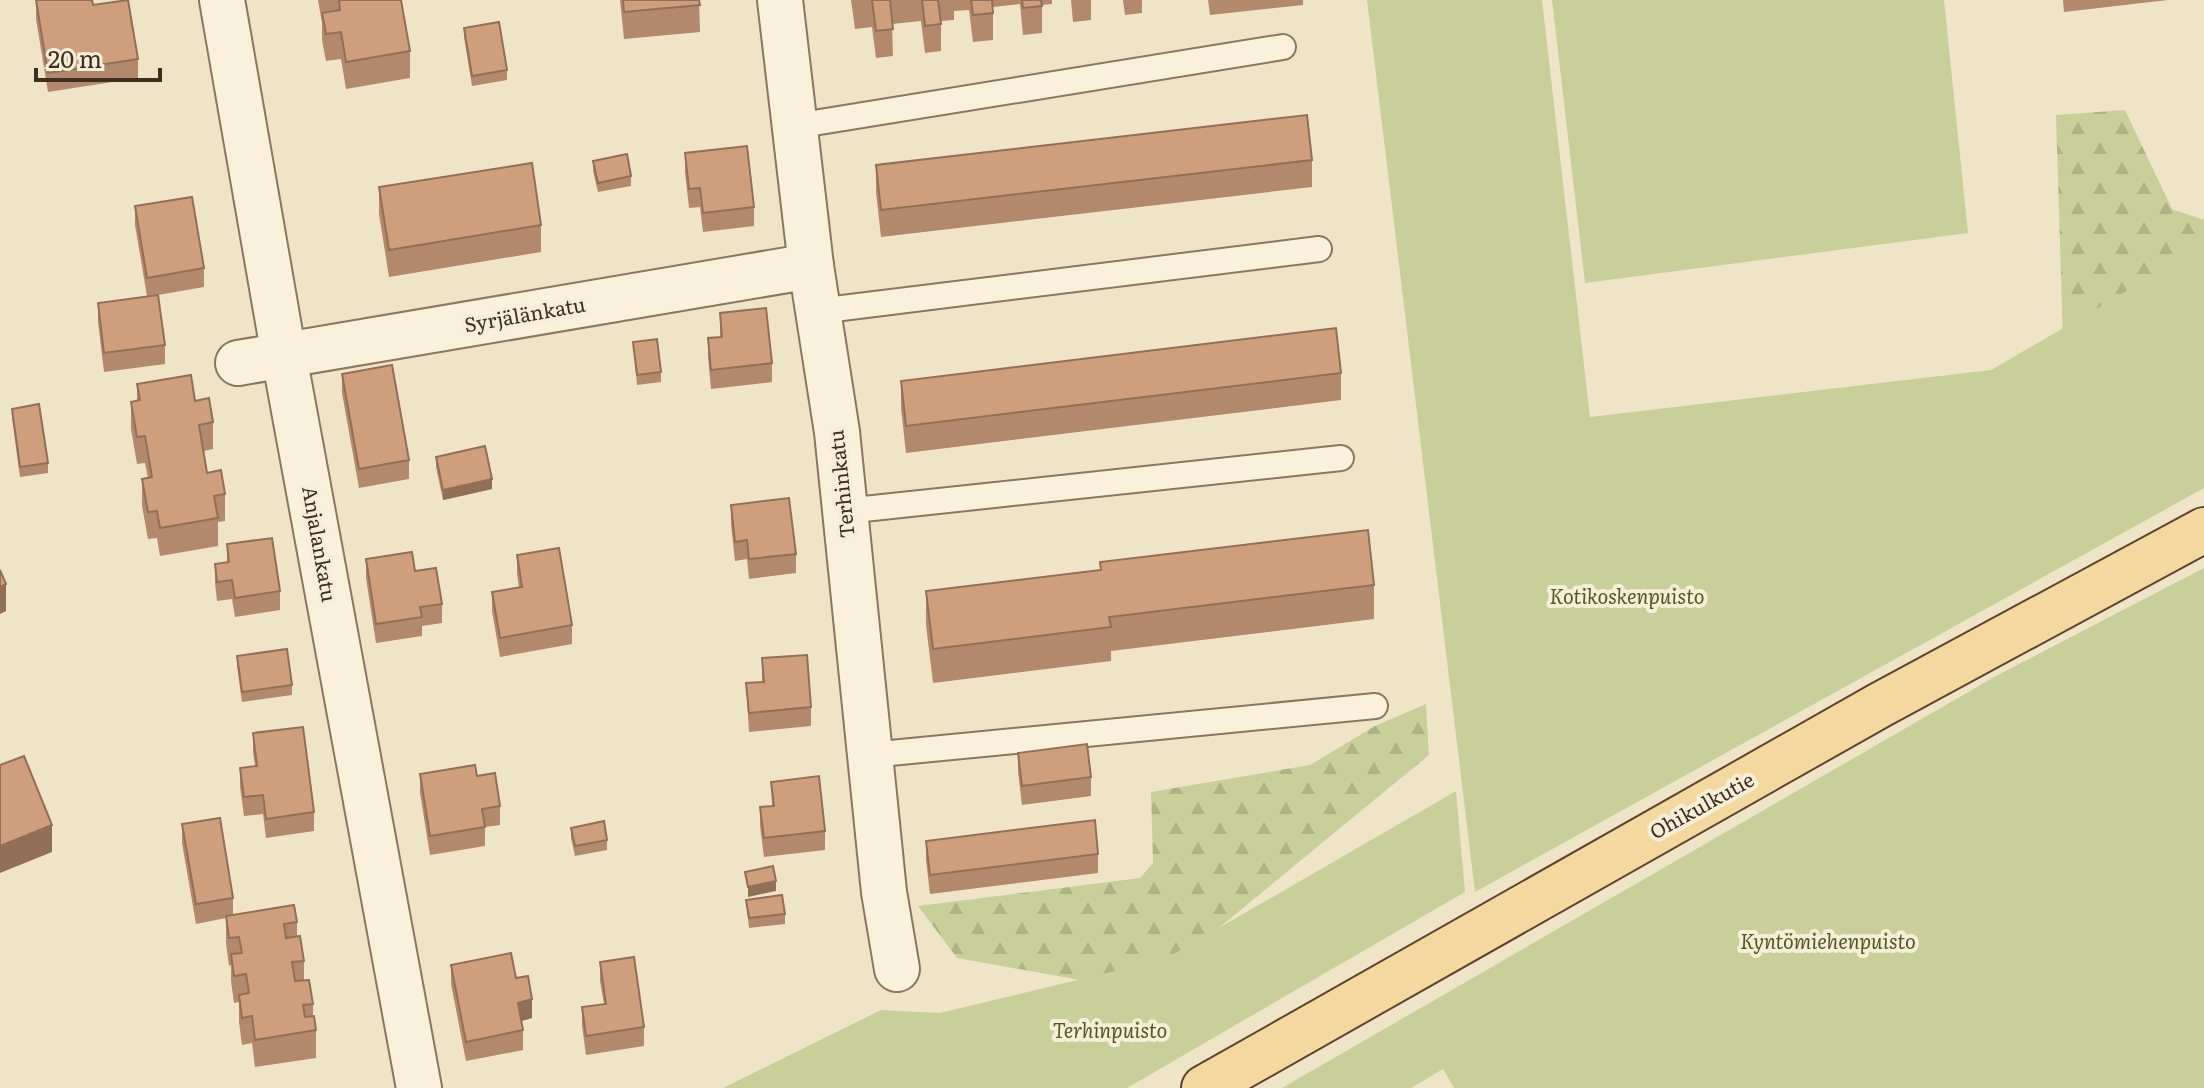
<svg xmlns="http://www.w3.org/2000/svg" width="2204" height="1088" font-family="Literata,serif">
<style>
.forest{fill:url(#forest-firs)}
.park{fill:#c9cf9b}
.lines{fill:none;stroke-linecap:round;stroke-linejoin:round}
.lane-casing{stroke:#8d765c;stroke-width:28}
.street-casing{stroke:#8d765c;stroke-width:48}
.primary-casing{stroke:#5b4430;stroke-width:48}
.lane{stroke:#faf1dc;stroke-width:24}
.street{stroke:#faf1dc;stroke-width:44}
.primary{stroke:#f3d9a0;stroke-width:44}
.wall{fill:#b2896c}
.shaded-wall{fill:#916f58}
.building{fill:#cf9f7d;stroke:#916f58;stroke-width:2}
.labels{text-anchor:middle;stroke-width:8;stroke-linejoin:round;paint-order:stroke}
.street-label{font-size:20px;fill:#3d2e20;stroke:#f7eed8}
.park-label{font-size:20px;font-style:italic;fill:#4d5a26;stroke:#f7eed8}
</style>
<defs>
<pattern id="forest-firs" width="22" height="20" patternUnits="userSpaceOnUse" patternTransform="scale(2)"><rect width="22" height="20" fill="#c9cf9b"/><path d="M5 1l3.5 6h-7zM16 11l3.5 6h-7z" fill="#aeb285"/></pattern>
</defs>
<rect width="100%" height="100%" fill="#f0e4c8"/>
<!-- forest -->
<g class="forest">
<path d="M2125,110L2172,209L2204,220V289L2064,372L2056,115Z"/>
<path d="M1426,704L1429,755L1186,955L1113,986L957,958L918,906L1140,878L1153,863L1151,792L1310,765L1375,726Z"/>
</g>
<!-- park -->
<g class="park">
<path d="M1367,0H1542L1590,417L1991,370L2204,246V488L1475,892Z"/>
<path d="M1552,0H1944L1968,233L1585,283Z"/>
<path d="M2204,568V1088H1454L1443,1069L1411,1088H1282L1996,676Z"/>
<path d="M1456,791L1465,892L1127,1088H723L881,1010L940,1013L1165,959Z"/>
</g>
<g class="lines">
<defs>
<g id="lane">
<path d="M795,126L1283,47"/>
<path d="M818,311L1319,249"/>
<path d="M845,511L1341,458"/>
<path d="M870,755L1375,706"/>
</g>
<g id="street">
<path d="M222,0L284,356L419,1088"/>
<path d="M780,0L811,266L837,432L884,892L897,969"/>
<path d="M238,363L811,266"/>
</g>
<path id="primary" d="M1204,1088L1880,705L2204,530"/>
</defs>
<!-- lane casing -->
<use href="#lane" class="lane-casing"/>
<!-- street casing -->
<use href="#street" class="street-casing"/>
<!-- primary casing -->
<use href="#primary" class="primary-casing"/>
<!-- lane -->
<use href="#lane" class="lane"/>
<!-- street -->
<use href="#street" class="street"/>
<!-- primary -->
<use href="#primary" class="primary"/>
</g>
<!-- wall -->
<g class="wall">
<path d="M36,0L93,5L138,59V78L48,92L36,19Z"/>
<path d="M318,0H401L410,51V78L346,89L341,59L326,61L322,40V23Z"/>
<path d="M620,0H699L700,32L624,39Z"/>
<path d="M851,0H1052V4L1042,5V33L1023,35L1020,4L993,7V40L973,42L969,10L954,11V20L941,21V51L925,53L921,21L892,24L893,56L876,58L872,27L855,29Z"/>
<path d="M1071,0H1091V20L1073,22Z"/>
<path d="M1123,0H1142V13L1125,15Z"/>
<path d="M1208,0H1303V5L1210,15Z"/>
<path d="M2063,0H2168L2064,12Z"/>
<path d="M464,28L507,70V80L472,86L464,37Z"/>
<path d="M685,153L754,207V226L703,232L700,207L689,208L685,172Z"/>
<path d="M1312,160V187L881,237L876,192V165Z"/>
<path d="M593,161L631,176V186L598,192L593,171Z"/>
<path d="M379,187L541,225V252L389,277L379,214Z"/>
<path d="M135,206L204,268V287L158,295L165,345V364L104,372L98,322V303L147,296L135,225Z"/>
<path d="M720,313L772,363V382L711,389L708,357V338L720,337Z"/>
<path d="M633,342L661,372V382L637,385Z"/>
<path d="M1341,373V400L906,453L901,408V381Z"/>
<path d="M342,374L409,460V479L359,488L342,393Z"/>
<path d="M137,384L195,401L213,422V449L204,451L207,473L225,494V521L218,522V546L160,556L157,538L148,539L142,506V479L148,478L145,463L137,464L131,429V402L137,400Z"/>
<path d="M12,409L48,463V473L20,477L12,418Z"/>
<path d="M436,457L492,489L443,500L436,467Z"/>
<path d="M731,505L796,554V573L749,579L747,559L735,561L731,524Z"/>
<path d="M227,544L280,591V610L235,617L232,599L217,601L215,583V564L227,562Z"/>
<path d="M517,555L572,625V644L500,657L492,611V592L519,587L517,574Z"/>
<path d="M366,559L415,571L442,604V623L422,626V636L376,643L366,578Z"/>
<path d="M1100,562L1374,585V619L1111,651V661L933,683L926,625V591L1100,570Z"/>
<path d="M237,656L292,685V695L242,702L237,666Z"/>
<path d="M762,658L811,707V726L749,732L746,683L762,682Z"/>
<path d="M253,733L314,812V831L266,838L263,814L244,816L240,787V768L255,766L253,752Z"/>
<path d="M1018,753L1091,777V796L1022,805L1018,772Z"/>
<path d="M420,774L477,776L500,806V825L485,827V846L430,855L420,793Z"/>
<path d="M771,782L825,831V850L764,857L760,826V807L772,806Z"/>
<path d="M182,824L233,898V914L297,922V936L304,961V980L313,1004V1016L316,1030V1058L255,1067L252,1043L242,1045L239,1022V1002L234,1003L231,981V965L229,966L226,943V918L196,924L182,843Z"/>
<path d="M571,828L607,840V850L575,856L571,838Z"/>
<path d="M926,841L1098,854V873L930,894L926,860Z"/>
<path d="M746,900L785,914V924L749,928Z"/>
<path d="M600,962L644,1027V1046L586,1055L582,1026V1007L604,1004L600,981Z"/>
<path d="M451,965L516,978L532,1018L521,1021L523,1030V1050L466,1061L451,984Z"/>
</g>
<!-- shaded-wall -->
<g class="shaded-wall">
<path d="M492,479V489L443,500V490Z"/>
<path d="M6,584V611L0,614V587Z"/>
<path d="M52,825V852L0,873V846Z"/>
<path d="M776,881V891L748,897V887Z"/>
<path d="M532,999V1018L518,1022V1003Z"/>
</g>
<!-- building -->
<g class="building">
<path d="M36,0H92L93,5L128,0L138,59L48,73Z"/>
<path d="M339,0H401L410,51L346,62L341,32L326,34L322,13L340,10Z"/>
<path d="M623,0H699L700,5L624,12Z"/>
<path d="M872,0H890L893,29L876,31Z"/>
<path d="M922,0H938L941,24L925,26Z"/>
<path d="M971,0H992L993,13L973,15Z"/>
<path d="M1022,0H1041L1042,6L1023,8Z"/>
<path d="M499,22L507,70L472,76L464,28Z"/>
<path d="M1307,115L1312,160L881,210L876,165Z"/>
<path d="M747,146L754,207L703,213L700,188L689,189L685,153Z"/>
<path d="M627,154L631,176L598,183L593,161Z"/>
<path d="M532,163L541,225L389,250L379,187Z"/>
<path d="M192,197L204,268L147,278L135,206Z"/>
<path d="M158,295L165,345L104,353L98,303Z"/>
<path d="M766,308L772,363L711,370L708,338L722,337L720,313Z"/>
<path d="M1336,328L1341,373L906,426L901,381Z"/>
<path d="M657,339L661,372L637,375L633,342Z"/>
<path d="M392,365L409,460L359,469L342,374Z"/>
<path d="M191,375L195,401L209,398L213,422L199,425L207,473L221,470L225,494L214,496L218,518L160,528L157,511L148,512L142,479L152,477L145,436L137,437L131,402L140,400L137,384Z"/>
<path d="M39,404L48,463L20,467L12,409Z"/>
<path d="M485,446L492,479L443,490L436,457Z"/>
<path d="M789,498L796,554L749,559L747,540L735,542L731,505Z"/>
<path d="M1368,530L1374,585L1109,617L1111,627L933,649L926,591L1101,570L1100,562Z"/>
<path d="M272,538L280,591L235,598L232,580L217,582L215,564L229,562L227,544Z"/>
<path d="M559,548L572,625L500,638L492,592L522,587L517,555Z"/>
<path d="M412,552L415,571L436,568L442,604L420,607L422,617L376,624L366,559Z"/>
<path d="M0,570L6,584L0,587Z"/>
<path d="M287,649L292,685L242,692L237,656Z"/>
<path d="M807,655L811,707L749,713L746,683L764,682L762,658Z"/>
<path d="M303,727L314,812L266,819L263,795L244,797L240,768L257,766L253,733Z"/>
<path d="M1087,744L1091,777L1022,786L1018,753Z"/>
<path d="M24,756L52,825L0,846V765Z"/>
<path d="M475,765L477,776L495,773L500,806L482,809L485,827L430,836L420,774Z"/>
<path d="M819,776L825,831L764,838L760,807L774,806L771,782Z"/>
<path d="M220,818L233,898L196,904L182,824Z"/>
<path d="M1095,820L1098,854L930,875L926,841Z"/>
<path d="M604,821L607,840L575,846L571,828Z"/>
<path d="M773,866L776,881L748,887L745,872Z"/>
<path d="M782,895L785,914L749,918L746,900Z"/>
<path d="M294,905L297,922L284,924L286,938L300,936L304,961L292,962L295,981L309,980L313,1004L303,1005L305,1017L314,1016L316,1030L255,1040L252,1016L242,1018L239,995L249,993L246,974L234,976L231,954L242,953L239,937L229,938L226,916Z"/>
<path d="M511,953L516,978L528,976L532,999L518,1003L523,1030L466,1042L451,965Z"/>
<path d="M634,957L644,1027L586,1036L582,1007L606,1004L600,962Z"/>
</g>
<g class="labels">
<!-- street labels -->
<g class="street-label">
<text transform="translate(525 315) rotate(-10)" y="7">Syrjälänkatu</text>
<text transform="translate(842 484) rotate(-96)" y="7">Terhinkatu</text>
<text transform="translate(319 544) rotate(80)" y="7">Anjalankatu</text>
<text transform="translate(1702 806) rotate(-29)" y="7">Ohikulkutie</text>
</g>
<!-- park labels -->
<g class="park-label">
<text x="1627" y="604">Kotikoskenpuisto</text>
<text x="1828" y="949">Kyntömiehenpuisto</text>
<text x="1110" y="1038">Terhinpuisto</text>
</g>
</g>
<!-- scale -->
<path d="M36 68v12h124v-12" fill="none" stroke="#3d2e20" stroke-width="4"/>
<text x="48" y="68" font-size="24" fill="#3d2e20" stroke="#f7eed8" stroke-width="6" paint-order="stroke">20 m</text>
</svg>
